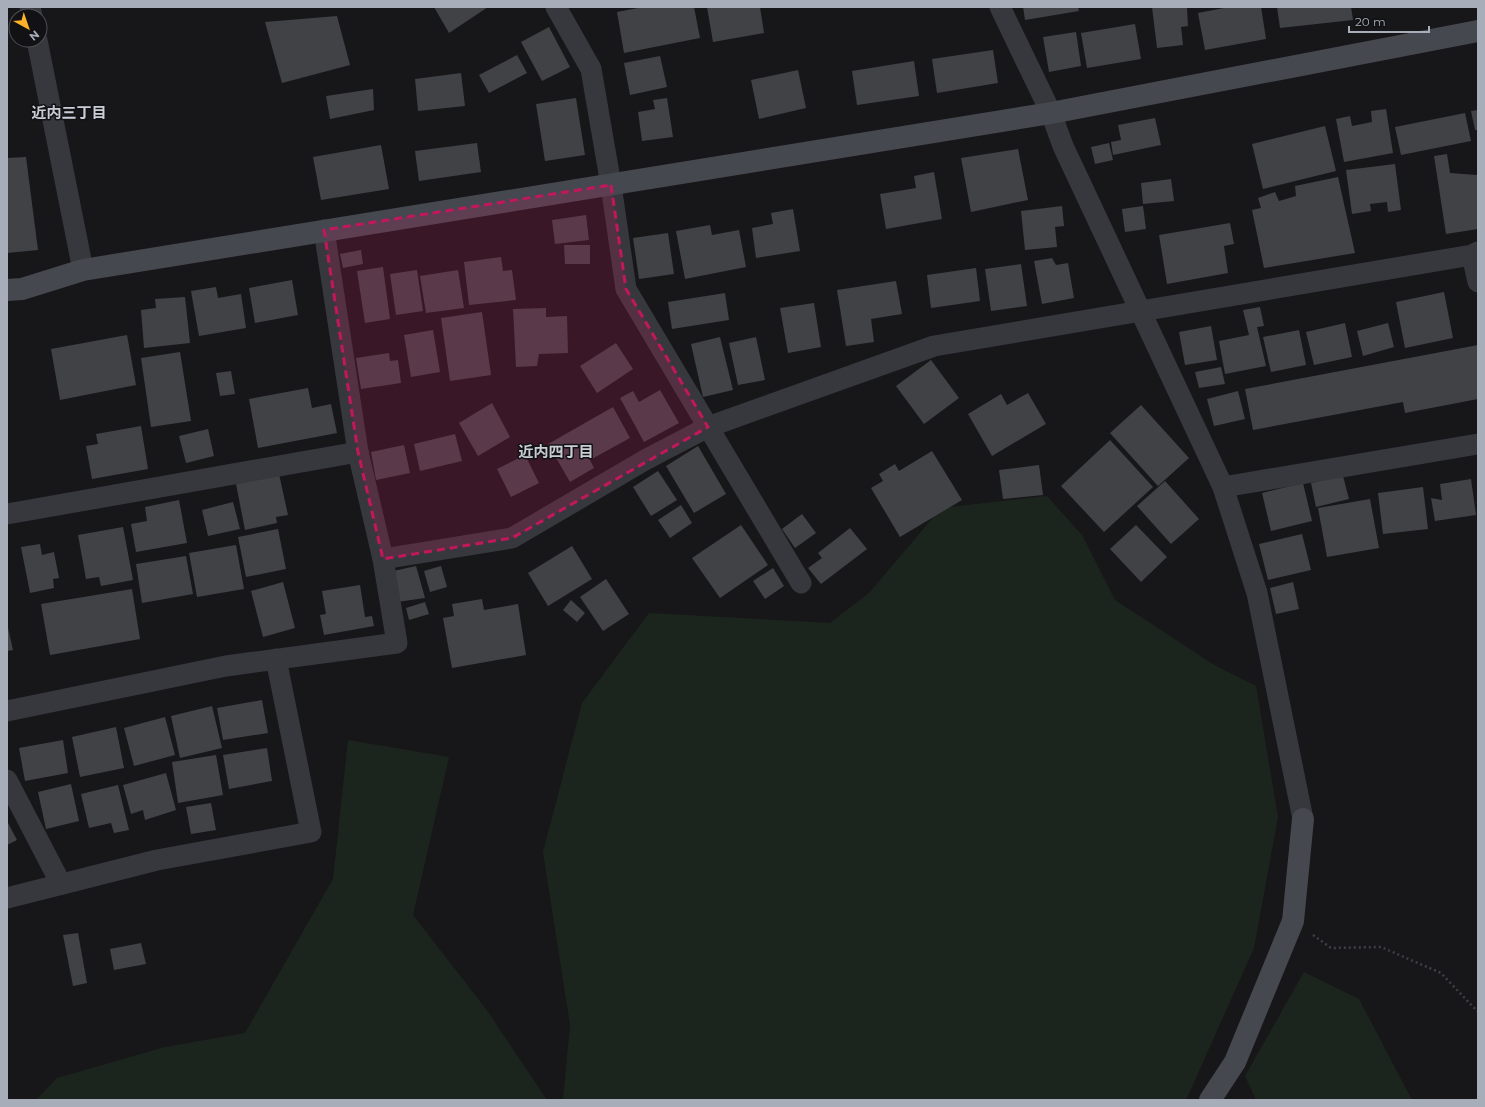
<svg xmlns="http://www.w3.org/2000/svg" width="1485" height="1107" font-family="Montserrat,'Noto Sans JP',sans-serif">
<style>
.green{fill:#1c251d}
.building{fill:#404246}
.lines{fill:none;stroke-linecap:round;stroke-linejoin:round}
.path{stroke:#3d4046;stroke-width:2.5;stroke-dasharray:2 3;stroke-linecap:butt}
.street{stroke:#37383e;stroke-width:21}
.secondary{stroke:#45484f;stroke-width:22}
.marked{fill:#c2185b;fill-opacity:0.2;stroke:#c2185b;stroke-width:3;stroke-dasharray:8 5;stroke-linejoin:round}
.labels{text-anchor:middle;stroke-width:3;stroke-linejoin:round;paint-order:stroke}
.neighbourhood-label{font-size:15px;font-weight:bold;fill:#c9cdd6;stroke:#121214}
</style>
<rect width="100%" height="100%" fill="#171719"/>
<!-- green -->
<g class="green">
<path d="M1047,496L1082,535L1115,600L1216,666L1256,686L1278,817L1254,948L1186,1100H563L570,1025L543,852L582,703L649,613L830,623L870,592L941,508Z"/>
<path d="M348,740L449,757L413,915L486,1009L547,1100H36L57,1078L165,1047L245,1033L333,879Z"/>
<path d="M1304,972L1359,999L1412,1100H1256L1245,1076Z"/>
</g>
<!-- building -->
<g class="building">
<path d="M434,7H488L449,33Z"/>
<path d="M643,7H694L700,38L624,53L617,12Z"/>
<path d="M707,7H760L764,33L713,42Z"/>
<path d="M1023,7H1078L1079,11L1025,20Z"/>
<path d="M1152,7H1187L1188,26L1181,27L1183,45L1157,48Z"/>
<path d="M1229,7H1261L1266,39L1205,50L1198,13Z"/>
<path d="M1277,7H1351L1353,20L1280,28Z"/>
<path d="M337,16L350,65L282,83L265,22Z"/>
<path d="M1135,24L1141,59L1087,68L1081,33Z"/>
<path d="M549,27L570,67L542,81L521,42Z"/>
<path d="M1076,32L1081,66L1049,72L1043,37Z"/>
<path d="M993,50L998,83L937,93L932,59Z"/>
<path d="M517,55L527,73L489,93L479,75Z"/>
<path d="M660,56L667,87L630,95L624,63Z"/>
<path d="M914,61L919,96L857,105L852,71Z"/>
<path d="M798,70L806,108L759,119L751,80Z"/>
<path d="M461,73L465,106L418,111L415,79Z"/>
<path d="M373,89L374,110L330,119L326,96Z"/>
<path d="M576,98L585,155L545,161L536,104Z"/>
<path d="M667,98L673,137L642,141L638,112L655,109L653,100Z"/>
<path d="M1386,109L1393,153L1344,162L1336,119L1350,116L1352,126L1372,122L1371,111Z"/>
<path d="M1478,110V130H1475L1471,111Z"/>
<path d="M1465,113L1471,141L1401,155L1395,127Z"/>
<path d="M1155,118L1161,145L1113,155L1111,142L1121,140L1118,125Z"/>
<path d="M1325,126L1336,171L1263,189L1252,144Z"/>
<path d="M477,143L481,172L419,181L415,151Z"/>
<path d="M1109,143L1113,160L1095,164L1091,147Z"/>
<path d="M381,145L389,189L321,200L313,157Z"/>
<path d="M1018,149L1028,200L971,212L961,158Z"/>
<path d="M1447,154L1450,173L1477,175L1478,229L1446,234L1434,156Z"/>
<path d="M26,157L38,250L7,253V158Z"/>
<path d="M1395,164L1401,210L1388,212L1387,202L1370,204L1371,211L1352,214L1346,170Z"/>
<path d="M934,172L942,219L886,229L880,194L916,188L914,176Z"/>
<path d="M1338,177L1355,253L1264,268L1252,210L1261,208L1258,198L1275,192L1279,201L1296,196L1295,186Z"/>
<path d="M1171,179L1174,201L1143,204L1141,183Z"/>
<path d="M1062,206L1064,226L1055,227L1057,247L1025,250L1021,211Z"/>
<path d="M1143,206L1146,229L1125,232L1122,209Z"/>
<path d="M793,209L800,251L756,258L752,228L773,224L771,213Z"/>
<path d="M586,215L589,240L555,244L552,220Z"/>
<path d="M1230,223L1234,244L1224,246L1228,273L1167,284L1159,235Z"/>
<path d="M710,225L712,235L739,230L746,267L685,279L676,231Z"/>
<path d="M668,233L674,274L639,279L633,238Z"/>
<path d="M564,245H590V264H565Z"/>
<path d="M361,250L363,264L343,268L340,254Z"/>
<path d="M501,257L503,271L512,270L516,300L469,305L464,262Z"/>
<path d="M1052,258L1056,265L1068,263L1074,298L1042,304L1034,261Z"/>
<path d="M1021,264L1027,306L991,311L985,269Z"/>
<path d="M383,267L390,319L365,323L357,271Z"/>
<path d="M976,268L980,301L931,308L927,275Z"/>
<path d="M417,270L423,311L396,315L390,274Z"/>
<path d="M458,270L464,308L426,313L420,276Z"/>
<path d="M292,280L298,315L255,323L249,288Z"/>
<path d="M896,281L902,314L871,319L874,342L846,346L837,290Z"/>
<path d="M216,287L218,298L241,294L246,328L199,336L191,291Z"/>
<path d="M1444,292L1453,338L1405,348L1396,302Z"/>
<path d="M725,293L729,320L672,329L668,302Z"/>
<path d="M185,297L190,343L144,348L141,310L156,308L155,299Z"/>
<path d="M814,303L821,347L788,353L780,308Z"/>
<path d="M1260,307L1264,326L1257,327L1266,366L1225,374L1219,341L1249,335L1243,310Z"/>
<path d="M546,308V317L567,316L568,353L539,354L537,366L516,367L513,309Z"/>
<path d="M482,312L491,375L450,381L441,318Z"/>
<path d="M1345,323L1352,357L1314,365L1306,332Z"/>
<path d="M1388,323L1394,347L1363,356L1357,331Z"/>
<path d="M1211,326L1217,360L1185,365L1179,332Z"/>
<path d="M433,330L440,372L411,377L404,335Z"/>
<path d="M1299,330L1306,365L1271,372L1263,337Z"/>
<path d="M127,335L136,385L60,400L51,349Z"/>
<path d="M720,337L733,390L703,397L691,344Z"/>
<path d="M756,337L765,380L738,385L729,343Z"/>
<path d="M616,343L633,369L597,393L580,366Z"/>
<path d="M1478,345V399L1405,413L1403,402L1253,430L1245,389Z"/>
<path d="M180,352L191,421L151,427L141,358Z"/>
<path d="M389,353L390,361L398,360L401,383L361,389L356,358Z"/>
<path d="M931,360L959,398L924,424L896,386Z"/>
<path d="M1221,367L1225,384L1199,388L1195,372Z"/>
<path d="M231,371L235,394L220,396L216,373Z"/>
<path d="M308,388L312,408L331,404L337,433L258,448L249,399Z"/>
<path d="M660,390L679,423L644,442L620,398L633,391L639,402Z"/>
<path d="M1238,391L1245,419L1214,426L1207,399Z"/>
<path d="M1028,393L1046,424L992,456L968,414L1001,394L1007,405Z"/>
<path d="M492,403L510,437L478,456L459,423Z"/>
<path d="M1141,405L1189,458L1158,486L1110,433Z"/>
<path d="M613,407L630,438L590,460L594,468L570,482L548,444Z"/>
<path d="M141,426L148,469L92,479L86,446L98,444L96,434Z"/>
<path d="M208,429L214,456L186,463L179,436Z"/>
<path d="M455,434L462,461L420,471L414,444Z"/>
<path d="M1110,440L1153,487L1104,532L1061,486Z"/>
<path d="M404,445L410,473L376,480L371,452Z"/>
<path d="M698,446L726,494L694,513L666,466Z"/>
<path d="M932,451L962,500L900,537L871,488L883,481L879,474L895,464L899,471Z"/>
<path d="M525,455L539,483L511,497L497,469Z"/>
<path d="M1039,465L1043,495L1003,499L999,470Z"/>
<path d="M658,471L677,500L651,516L633,487Z"/>
<path d="M279,474L288,515L276,517L277,523L245,530L236,484Z"/>
<path d="M1343,476L1349,499L1316,507L1311,483Z"/>
<path d="M1471,479L1476,515L1435,521L1431,498L1442,500L1440,484Z"/>
<path d="M1165,481L1199,519L1171,544L1137,506Z"/>
<path d="M1303,483L1312,521L1271,531L1262,493Z"/>
<path d="M1423,487L1428,529L1383,534L1378,493Z"/>
<path d="M1370,499L1379,548L1327,557L1318,508Z"/>
<path d="M179,500L187,543L136,552L131,524L147,521L145,507Z"/>
<path d="M233,502L240,529L208,536L202,510Z"/>
<path d="M681,505L692,523L670,538L658,520Z"/>
<path d="M802,514L816,533L795,548L782,529Z"/>
<path d="M741,525L768,565L720,598L692,558Z"/>
<path d="M1136,525L1167,557L1141,582L1110,549Z"/>
<path d="M123,527L133,580L101,586L99,577L86,579L78,535Z"/>
<path d="M850,528L867,549L821,584L808,568L822,558L818,553Z"/>
<path d="M278,529L286,569L246,577L238,537Z"/>
<path d="M1302,534L1311,570L1268,580L1259,544Z"/>
<path d="M40,544L42,555L54,552L59,578L53,579L54,588L30,593L21,547Z"/>
<path d="M236,545L244,589L197,597L189,553Z"/>
<path d="M572,546L592,579L548,606L528,573Z"/>
<path d="M186,556L193,594L142,603L136,564Z"/>
<path d="M416,566L425,598L397,602L389,572Z"/>
<path d="M441,566L447,587L430,592L424,571Z"/>
<path d="M773,568L784,586L765,599L753,581Z"/>
<path d="M606,579L629,614L603,631L580,597Z"/>
<path d="M283,582L295,628L263,637L251,591Z"/>
<path d="M1293,582L1299,609L1276,614L1270,588Z"/>
<path d="M360,585L365,617L372,616L374,626L324,635L320,615L326,614L322,591Z"/>
<path d="M132,589L140,639L50,655L41,604Z"/>
<path d="M482,599L484,610L518,604L526,655L452,668L443,618L454,616L452,604Z"/>
<path d="M571,600L585,613L577,622L563,610Z"/>
<path d="M425,602L429,614L409,620L406,608Z"/>
<path d="M7,623L13,650L7,651Z"/>
<path d="M262,700L268,733L223,740L217,708Z"/>
<path d="M212,706L222,748L180,758L171,716Z"/>
<path d="M165,717L175,755L134,766L124,728Z"/>
<path d="M116,727L124,768L80,777L72,737Z"/>
<path d="M63,740L68,773L25,781L19,748Z"/>
<path d="M267,748L272,781L229,789L223,755Z"/>
<path d="M216,755L223,795L178,803L172,762Z"/>
<path d="M166,773L176,810L145,820L143,810L131,814L123,785Z"/>
<path d="M71,784L79,821L46,829L38,792Z"/>
<path d="M118,785L129,830L114,833L111,823L89,828L81,794Z"/>
<path d="M211,803L216,830L191,834L186,807Z"/>
<path d="M7,821L17,840L7,845Z"/>
<path d="M78,933L87,983L73,986L63,935Z"/>
<path d="M141,943L146,964L114,970L110,949Z"/>
</g>
<g class="lines">
<!-- path -->
<path class="path" d="M1313,935L1331,948L1381,947L1441,973L1478,1012"/>
<!-- street -->
<g class="street">
<path d="M30,7L32,16"/>
<path d="M556,7L591,69L611,185L626,289L801,583"/>
<path d="M1000,7L1051,113L1063,146L1223,487L1257,593L1303,819"/>
<path d="M37,40L83,270"/>
<path d="M1472,255L1478,282"/>
<path d="M1223,487L1478,444"/>
<path d="M7,514L358,452"/>
<path d="M383,559L512,538L645,460L708,427L934,346L1472,255L1478,252"/>
<path d="M7,711L226,666L397,643L383,559L358,452L324,230"/>
<path d="M7,780L61,884"/>
<path d="M7,898L157,860L311,832L276,659"/>
</g>
<!-- secondary -->
<g class="secondary">
<path d="M7,290L22,289L83,270L1051,113L1478,31"/>
<path d="M1210,1100L1235,1062L1293,921L1303,819"/>
</g>
</g>
<!-- marked area -->
<path class="marked" d="M611,185L626,289L708,427L512,538L383,559L358,452L324,230Z"/>
<g class="labels">
<!-- neighbourhood labels -->
<g class="neighbourhood-label">
<text x="69" y="118">近内三丁目</text>
<text x="556" y="457">近内四丁目</text>
</g>
</g>
<!-- border -->
<rect width="1485" height="1107" fill="none" stroke="#a7aeba" stroke-width="16"/>
<!-- north arrow -->
<g transform="translate(28 28) rotate(140)"><circle r="19" fill="#121214" stroke="#4e5056"/>
<path d="M0-3L7 15L0 10L-7 15Z" fill="#ffb229"/>
<text y="-6" font-size="11" font-weight="bold" text-anchor="middle" fill="#a7aeba">N</text>
</g>
<!-- scale -->
<path d="M1349 26v6h80v-6" fill="none" stroke="#a7aeba" stroke-width="2"/>
<text x="1355" y="26" font-size="12" fill="#a7aeba" stroke="#121214" stroke-width="3" paint-order="stroke">20 m</text>
</svg>
